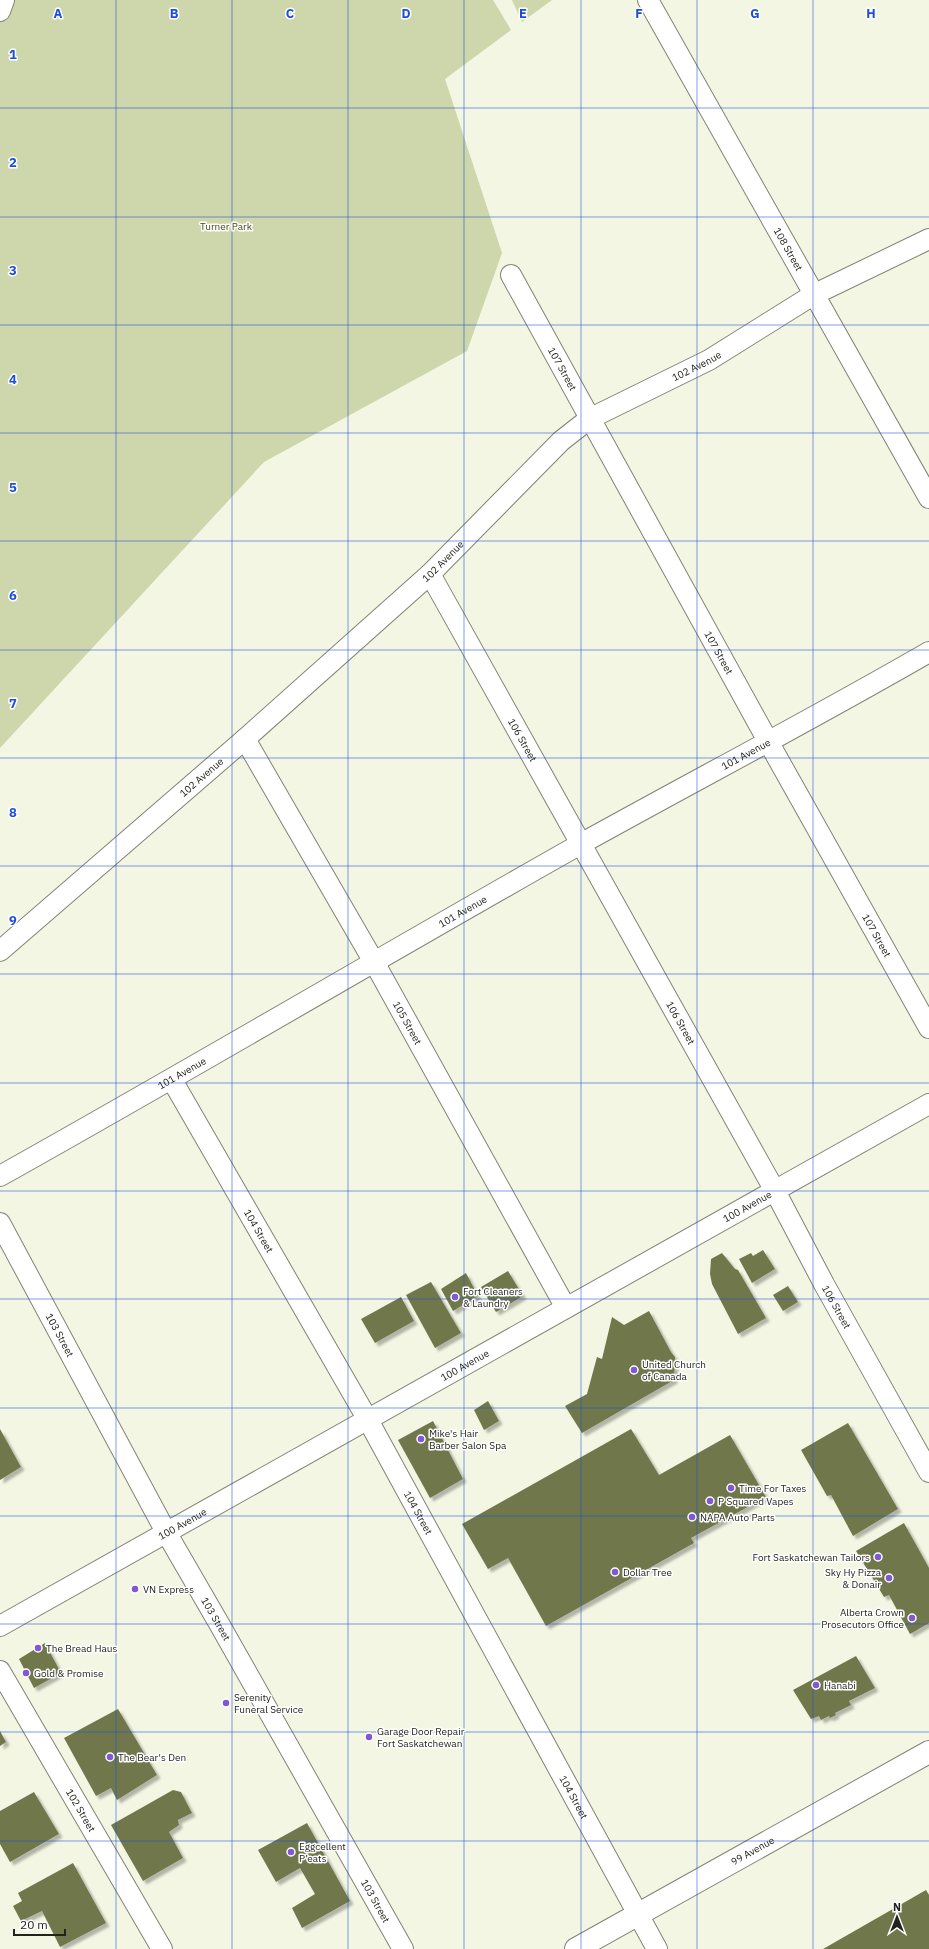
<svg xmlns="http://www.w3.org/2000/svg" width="929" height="1949" font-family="'IBM Plex Sans',sans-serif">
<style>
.green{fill:#ced6ab}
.building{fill:#70784c;filter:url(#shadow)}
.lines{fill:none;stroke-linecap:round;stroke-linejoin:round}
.minor-casing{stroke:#808473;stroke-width:22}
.major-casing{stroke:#808473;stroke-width:24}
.minor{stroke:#fff;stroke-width:20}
.major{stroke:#fff;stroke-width:22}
.grid{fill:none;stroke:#1d4ed8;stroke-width:1;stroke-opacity:0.55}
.poi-dot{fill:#8058d2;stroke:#fff;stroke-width:1.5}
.labels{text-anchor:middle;stroke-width:3;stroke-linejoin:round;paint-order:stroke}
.park-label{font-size:10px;fill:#434a14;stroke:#fff}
.street-label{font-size:10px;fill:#22231c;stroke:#fff}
.poi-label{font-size:10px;fill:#22231c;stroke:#fff;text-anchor:start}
.grid-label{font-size:13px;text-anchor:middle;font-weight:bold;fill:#1d4ed8;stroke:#fff;stroke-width:3;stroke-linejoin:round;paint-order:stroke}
</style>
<defs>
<filter id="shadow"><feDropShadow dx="3.5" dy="3.5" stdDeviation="1" flood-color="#0004"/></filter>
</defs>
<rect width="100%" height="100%" fill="#f2f6e3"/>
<!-- green -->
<g class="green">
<path d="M0,0H493L511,30L445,79L502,253L467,351L264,462L0,748Z"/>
<path d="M512,0H552L522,22Z"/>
</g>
<!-- building -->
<g class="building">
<path d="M763,1250L775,1269L752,1283L739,1259L751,1253L753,1256Z"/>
<path d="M722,1253L735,1269L738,1270L766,1318L738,1334L712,1284L710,1274L711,1259Z"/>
<path d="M508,1271L523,1296L496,1312L481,1287Z"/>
<path d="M466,1273L478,1296L453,1311L441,1289Z"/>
<path d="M431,1282L461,1333L435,1348L406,1295Z"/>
<path d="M788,1286L798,1302L783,1311L773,1295Z"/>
<path d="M401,1297L414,1321L375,1343L361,1319Z"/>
<path d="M649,1311L671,1352L675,1357L674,1380L582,1433L565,1406L587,1394L597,1357L602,1359L612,1317L624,1325Z"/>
<path d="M488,1401L499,1421L484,1430L474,1410Z"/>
<path d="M433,1421L463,1479L430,1498L398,1440Z"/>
<path d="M848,1423L898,1509L853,1536L831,1495L827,1496L801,1450Z"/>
<path d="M0,1429L21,1467L0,1480Z"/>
<path d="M631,1429L659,1475L730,1435L766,1497L691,1538L694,1543L546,1626L508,1558L488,1569L462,1524Z"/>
<path d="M904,1523L929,1568V1623L910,1634L889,1595L884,1597L856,1551Z"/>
<path d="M45,1643L61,1673L34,1688L19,1659Z"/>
<path d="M856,1656L875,1688L849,1701L851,1705L835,1713L836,1715L830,1718L829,1716L821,1720L819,1716L811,1719L793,1690Z"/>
<path d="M118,1709L157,1775L117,1800L111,1788L96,1796L64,1738Z"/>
<path d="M0,1731L6,1742L0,1746Z"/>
<path d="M173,1790L181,1792L192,1813L178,1820L179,1825L169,1832L183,1858L143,1881L111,1825Z"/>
<path d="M34,1792L59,1834L10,1862L0,1844V1811Z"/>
<path d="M307,1823L350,1901L302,1928L292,1908L315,1894L300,1868L276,1882L258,1850Z"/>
<path d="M73,1863L106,1923L60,1947L42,1911L21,1921L13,1906L22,1901L18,1893Z"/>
<path d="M926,1890L929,1895V1949H823Z"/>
</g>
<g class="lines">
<defs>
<g id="minor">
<path id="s1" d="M648,0L929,498"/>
<path d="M0,11L4,0"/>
<path id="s2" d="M511,275L769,743L929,1028"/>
<path id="s3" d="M430,574L775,1191L824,1284L929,1472"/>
<path id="s4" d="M245,739L374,962L566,1308"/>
<path id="s5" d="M0,951L245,739L430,574L561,441L589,419L709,360L813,295L929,239"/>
<path id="s6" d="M172,1080L368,1420L657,1949"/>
<path id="s7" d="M0,1176C193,1068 384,955 577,846C694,781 813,719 929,652"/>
<path id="s8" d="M0,1223L166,1532L221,1627L403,1949"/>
<path id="s9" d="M0,1626L929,1104"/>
<path id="s10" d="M0,1671L162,1949"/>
</g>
<g id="major">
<path id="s11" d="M576,1949L929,1752"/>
</g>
</defs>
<!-- minor casing -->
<use href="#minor" class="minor-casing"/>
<!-- major casing -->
<use href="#major" class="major-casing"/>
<!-- minor -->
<use href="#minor" class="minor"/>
<!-- major -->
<use href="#major" class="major"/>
</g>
<!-- grid -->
<path class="grid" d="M116,0V1949M232,0V1949M348,0V1949M464,0V1949M581,0V1949M697,0V1949M813,0V1949M0,108H929M0,217H929M0,325H929M0,433H929M0,541H929M0,650H929M0,758H929M0,866H929M0,974H929M0,1083H929M0,1191H929M0,1299H929M0,1408H929M0,1516H929M0,1624H929M0,1732H929M0,1841H929"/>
<!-- markers -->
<g class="poi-dot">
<circle cx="455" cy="1297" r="4"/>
<circle cx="634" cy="1370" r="4"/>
<circle cx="421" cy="1439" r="4"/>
<circle cx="731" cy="1488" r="4"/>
<circle cx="710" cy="1501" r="4"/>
<circle cx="692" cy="1517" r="4"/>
<circle cx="878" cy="1557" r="4"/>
<circle cx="615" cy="1572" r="4"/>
<circle cx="889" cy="1578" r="4"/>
<circle cx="135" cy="1589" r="4"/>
<circle cx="912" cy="1618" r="4"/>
<circle cx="38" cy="1648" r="4"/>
<circle cx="26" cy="1673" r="4"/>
<circle cx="816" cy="1685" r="4"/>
<circle cx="226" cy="1703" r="4"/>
<circle cx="369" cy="1737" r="4"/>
<circle cx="110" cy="1757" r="4"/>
<circle cx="291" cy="1852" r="4"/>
</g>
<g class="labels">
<!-- park labels -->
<g class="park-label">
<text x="226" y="230">Turner Park</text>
</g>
<!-- street labels -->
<g class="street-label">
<text dy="4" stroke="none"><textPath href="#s1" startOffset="286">108 Street</textPath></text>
<text dy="4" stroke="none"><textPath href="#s5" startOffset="914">102 Avenue</textPath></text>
<text dy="4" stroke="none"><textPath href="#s2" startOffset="107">107 Street</textPath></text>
<text dy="4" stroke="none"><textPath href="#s5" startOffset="590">102 Avenue</textPath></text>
<text dy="4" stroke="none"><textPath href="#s2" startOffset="431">107 Street</textPath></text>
<text dy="4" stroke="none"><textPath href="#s3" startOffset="190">106 Street</textPath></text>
<text dy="4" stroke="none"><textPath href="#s7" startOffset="857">101 Avenue</textPath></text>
<text dy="4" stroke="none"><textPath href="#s5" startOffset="266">102 Avenue</textPath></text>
<text dy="4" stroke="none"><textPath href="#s7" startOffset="533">101 Avenue</textPath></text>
<text dy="4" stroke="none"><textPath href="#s2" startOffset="755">107 Street</textPath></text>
<text dy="4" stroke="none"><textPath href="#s4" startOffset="327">105 Street</textPath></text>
<text dy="4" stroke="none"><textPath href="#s3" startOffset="514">106 Street</textPath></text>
<text dy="4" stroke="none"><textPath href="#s7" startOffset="209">101 Avenue</textPath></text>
<text dy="4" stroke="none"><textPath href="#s9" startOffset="857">100 Avenue</textPath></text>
<text dy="4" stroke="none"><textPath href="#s6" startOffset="174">104 Street</textPath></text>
<text dy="4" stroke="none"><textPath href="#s3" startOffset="838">106 Street</textPath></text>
<text dy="4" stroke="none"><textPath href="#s8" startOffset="127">103 Street</textPath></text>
<text dy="4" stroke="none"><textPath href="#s9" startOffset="533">100 Avenue</textPath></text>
<text dy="4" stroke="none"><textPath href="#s6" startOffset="498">104 Street</textPath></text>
<text dy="4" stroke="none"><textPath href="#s9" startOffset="209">100 Avenue</textPath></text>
<text dy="4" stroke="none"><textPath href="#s8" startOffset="451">103 Street</textPath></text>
<text dy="4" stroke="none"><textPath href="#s6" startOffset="822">104 Street</textPath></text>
<text dy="4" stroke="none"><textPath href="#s10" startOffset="161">102 Street</textPath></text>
<text dy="4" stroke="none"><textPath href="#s11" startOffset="202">99 Avenue</textPath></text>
<text dy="4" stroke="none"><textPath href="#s8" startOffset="775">103 Street</textPath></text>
</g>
<!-- poi labels -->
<g class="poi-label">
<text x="463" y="1295">Fort Cleaners<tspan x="463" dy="12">&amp; Laundry</tspan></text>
<text x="642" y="1368">United Church<tspan x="642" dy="12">of Canada</tspan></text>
<text x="429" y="1437">Mike's Hair<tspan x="429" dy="12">Barber Salon Spa</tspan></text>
<text x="739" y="1492">Time For Taxes</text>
<text x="718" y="1505">P Squared Vapes</text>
<text x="700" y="1521">NAPA Auto Parts</text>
<text x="870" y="1561" text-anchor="end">Fort Saskatchewan Tailors</text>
<text x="623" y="1576">Dollar Tree</text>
<text x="881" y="1576" text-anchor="end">Sky Hy Pizza<tspan x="881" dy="12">&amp; Donair</tspan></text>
<text x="143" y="1593">VN Express</text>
<text x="904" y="1616" text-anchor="end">Alberta Crown<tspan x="904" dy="12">Prosecutors Office</tspan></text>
<text x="46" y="1652">The Bread Haus</text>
<text x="34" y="1677">Gold &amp; Promise</text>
<text x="824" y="1689">Hanabi</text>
<text x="234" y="1701">Serenity<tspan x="234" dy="12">Funeral Service</tspan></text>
<text x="377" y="1735">Garage Door Repair<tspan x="377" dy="12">Fort Saskatchewan</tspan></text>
<text x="118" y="1761">The Bear's Den</text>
<text x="299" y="1850">Eggcellent<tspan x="299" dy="12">P’eats</tspan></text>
</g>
</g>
<g class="grid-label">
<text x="58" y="18">A</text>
<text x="174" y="18">B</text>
<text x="290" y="18">C</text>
<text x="406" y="18">D</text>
<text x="523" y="18">E</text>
<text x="639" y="18">F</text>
<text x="755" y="18">G</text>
<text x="871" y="18">H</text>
<text x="13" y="59">1</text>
<text x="13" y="167">2</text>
<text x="13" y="275">3</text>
<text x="13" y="384">4</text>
<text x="13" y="492">5</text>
<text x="13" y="600">6</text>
<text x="13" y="708">7</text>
<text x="13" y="817">8</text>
<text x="13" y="925">9</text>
</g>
<!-- north arrow -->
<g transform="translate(897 1917)" stroke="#ffffff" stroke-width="3" paint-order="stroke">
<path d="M0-3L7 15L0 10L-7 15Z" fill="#22231c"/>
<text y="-6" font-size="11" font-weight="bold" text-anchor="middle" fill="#22231c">N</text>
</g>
<!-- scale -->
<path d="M14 1929v6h51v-6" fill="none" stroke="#22231c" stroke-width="2"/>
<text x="20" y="1929" font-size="12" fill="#22231c" stroke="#ffffff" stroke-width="3" paint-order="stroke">20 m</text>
</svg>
